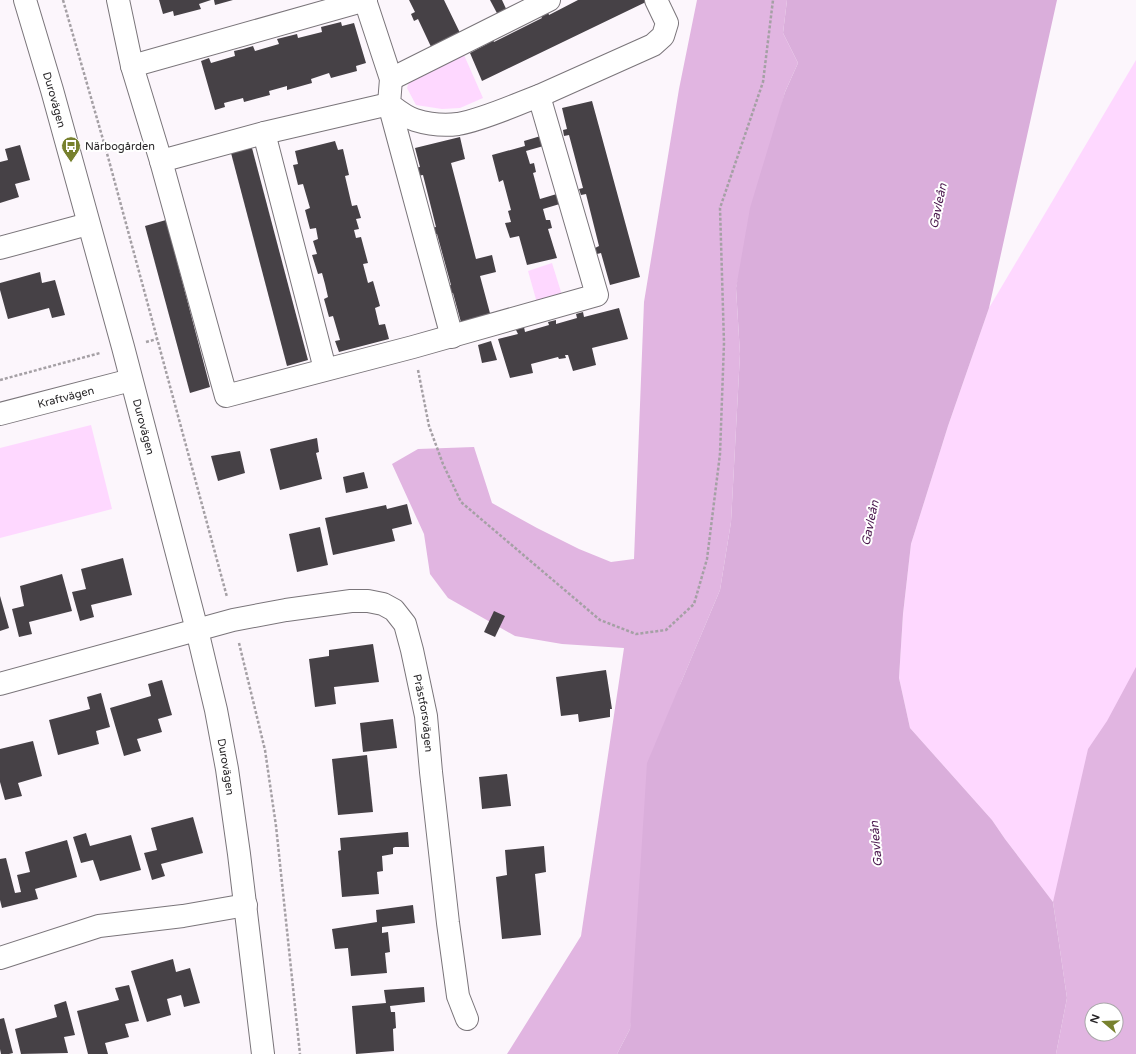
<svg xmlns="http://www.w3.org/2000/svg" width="1136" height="1054" font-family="'Varela Round',sans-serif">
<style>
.green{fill:#fed8ff}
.forest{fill:#e1b5e1;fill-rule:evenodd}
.water{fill:#daaedb}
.building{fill:#464146}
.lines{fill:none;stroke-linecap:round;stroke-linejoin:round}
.minor-casing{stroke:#7a757a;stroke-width:24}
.path{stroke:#a5a0a5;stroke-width:2.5;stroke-dasharray:3 2;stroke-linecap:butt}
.minor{stroke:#fff;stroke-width:22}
.labels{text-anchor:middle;stroke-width:4;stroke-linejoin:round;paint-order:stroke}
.street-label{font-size:11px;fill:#272527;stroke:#fff}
.poi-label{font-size:11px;fill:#272527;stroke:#fff;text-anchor:start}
.water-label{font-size:12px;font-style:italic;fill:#49164c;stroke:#fff}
</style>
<rect width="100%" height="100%" fill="#fcf6fc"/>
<!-- green -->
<g class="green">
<path d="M464,55L483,98L460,108L442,109L416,105L407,88L409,82Z"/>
<path d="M1136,60V770L1053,902L1005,839L992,820L910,728L899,678L903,614L911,544L948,426L989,308Z"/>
<path d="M552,263L562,295L537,303L528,271Z"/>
<path d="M91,425L112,509L0,538V448Z"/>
</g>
<!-- forest -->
<g class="forest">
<path d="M697,0H787L783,33L798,63L785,92L736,288L740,354L731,522L720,590L680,685L630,1029L617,1054H507L581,936L624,648L562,644L515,636L448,598L430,574L424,534L392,464L418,449L474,447L492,503L537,528L579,549L611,562L634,559L644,302L679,89Z"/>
<path d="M1136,667V1054H1056L1067,998L1053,902L1088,749L1107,721ZM1092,1010H1116V1034H1092Z"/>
</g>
<!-- water -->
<path class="water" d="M787,0H1057L989,308L948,426L911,544L903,614L899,678L910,728L992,820L1005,839L1053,902L1067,998L1056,1054H617L630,1029L647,763L720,590L731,522L740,354L736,288L750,208L785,92L798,63L783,33Z"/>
<!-- building -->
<g class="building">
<path d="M159,0H211L199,4L201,9L174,16L173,11L163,14Z"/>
<path d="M214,0H233L215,5Z"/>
<path d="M409,0H444L462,37L433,51L418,19L414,21L411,14L415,12Z"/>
<path d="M490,0H502L508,13L499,17Z"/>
<path d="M578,0H648V1L482,81L470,53L487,44L486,41L492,38L494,42L542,18L540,15L548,12L549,15Z"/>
<path d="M341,22L342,26L354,23L366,63L356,66L357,71L331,78L329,73L311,79L312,83L287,90V86L269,91L270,95L244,102L243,98L224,103L225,107L215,110L201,61L209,58L211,63L235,56L234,51L243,49L253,46L255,51L279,44L277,39L297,34L298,38L322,32L321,27Z"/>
<path d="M592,101L640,277L610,285L601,253L597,254L595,248L599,246L586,194L581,195L579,189L583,188L569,135L564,136L563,130L567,129L562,108Z"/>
<path d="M544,135L547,145L526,151L530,164L534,163L536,172L533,173L540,199L560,193L563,203L543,209L546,220H550L552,228L548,229L557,258L527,265L519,236L510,238L505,223L511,222L508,211L511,210L503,180L499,182L492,155L525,146L524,141Z"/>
<path d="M460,137L465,159L451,163L476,259L492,255L496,272L480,276L491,317L462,326L453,293L448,294L446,286L451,285L437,234L433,235L430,228L436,227L423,175L417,176L415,168L420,167L415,148Z"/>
<path d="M335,141L338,150L343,149L349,175L345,176L352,206L357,205L361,218L356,219L359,229L354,230L356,238L361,237L368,263L363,264L368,283L373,281L380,306L375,308L379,325L385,324L389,339L339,352L335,341L340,340L333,316L329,317L324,299L328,297L325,284L322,273L318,274L312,255L317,254L313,241L318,239L316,228L310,229L305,210L310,208L303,184L298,185L293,165L298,164L295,151Z"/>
<path d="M20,145L30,180L15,184L19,197L0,203V162L8,160L5,149Z"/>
<path d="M252,148L308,360L287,366L231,153Z"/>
<path d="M166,220L210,387L190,393L145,226Z"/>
<path d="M40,272L42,283L55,280L65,315L52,318L49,308L8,319L0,290V283Z"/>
<path d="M619,308L628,339L592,348L596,365L573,371L568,355H565L566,358L559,359L558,357L531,364L533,373L510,378L498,339L518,334L516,330L524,327L525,332L549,325L548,322L556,320V324L577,318L576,314L583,312L584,317Z"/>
<path d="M491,341L497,360L482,363L478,345Z"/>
<path d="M317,438L319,452L316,453L322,479L280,490L270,449Z"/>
<path d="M240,451L245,473L218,481L211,456Z"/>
<path d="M364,472L368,488L346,493L343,477Z"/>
<path d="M407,504L412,524L392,529L395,541L333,555L325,518L386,505L387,509Z"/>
<path d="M320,527L328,565L297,572L289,534Z"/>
<path d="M123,558L132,595L91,605L94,617L80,621L72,592L86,589L81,569Z"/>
<path d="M62,574L72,611L29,622L32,634L19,637L12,609L24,606L20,586Z"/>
<path d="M0,596L9,628L0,631Z"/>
<path d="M494,611L505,616L495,637L484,632Z"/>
<path d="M373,644L379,682L334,687L336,704L315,707L309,659L329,656V650Z"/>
<path d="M606,670L612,709H610V717L579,722L578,714L561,716L556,677Z"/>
<path d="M162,680L172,715L158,719L162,732L137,739L141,751L124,756L110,708L151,696L148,684Z"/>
<path d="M101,693L110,727L96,731L99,744L58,755L49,720L90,709L87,697Z"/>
<path d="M393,719L397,748L363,752L360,723Z"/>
<path d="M33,741L42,776L18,783L22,796L5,800L0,782V749Z"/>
<path d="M367,755L373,812L338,815L332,759Z"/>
<path d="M507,774L511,806L482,809L479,777Z"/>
<path d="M193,817L203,853L161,864L165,876L152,880L144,853L157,850L151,828Z"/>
<path d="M408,832L409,847H395L393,848V854L382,856L383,871L377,872L379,894L342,897L338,851L341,850L340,838Z"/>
<path d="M86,833L90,846L131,835L141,870L100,881L93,860L81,863L73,837Z"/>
<path d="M67,840L77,877L35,889L38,899L2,908L0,900V859L6,858L15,893L21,892L17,875L30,872L25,852Z"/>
<path d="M544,846L546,872L535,874L541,935L502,939L496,877L507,875L505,850Z"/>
<path d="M413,905L415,923L382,927V933L388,932L390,952L385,953L387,973L351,976L348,948L335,949L332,929L377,922L376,910Z"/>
<path d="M173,959L176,972L190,968L200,1003L184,1007L181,995L167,999L171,1015L147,1022L131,971Z"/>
<path d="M129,985L139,1021L125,1024L129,1037L105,1043L108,1054H88L77,1011L119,1000L115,988Z"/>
<path d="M424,987L425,1002L390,1006L391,1012H395L396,1028L393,1029L394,1051L356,1054L352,1006L386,1003L384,990Z"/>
<path d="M66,1001L75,1035L64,1037L68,1053L21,1054L15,1029L57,1017L54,1005Z"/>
<path d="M4,1018L13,1053L9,1054H1L0,1049V1019Z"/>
</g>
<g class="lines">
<defs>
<g id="minor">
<path id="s1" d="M25,0L52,90L123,347L197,630L216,710L227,769L239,854L263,1054"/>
<path d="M118,0L132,66L161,161L226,396L413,347L597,295L539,96C514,105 485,119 458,124C444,126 428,124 415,120C405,117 397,110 389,104L391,79L365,0"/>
<path d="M132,66L366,0"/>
<path d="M391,79L549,0"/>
<path d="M539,96L653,45L663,36L667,23L656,0"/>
<path d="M264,133L325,369"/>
<path d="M161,161L264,133L389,104L452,337"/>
<path d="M0,248L88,224"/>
<path id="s2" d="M0,414L131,380"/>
<path id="s3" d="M0,684L233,620L286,610L351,601H368L383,604L394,610L405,624L412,650L426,716L431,772L448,923L458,996L467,1019"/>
<path d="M0,958L99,926L183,916L246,905"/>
</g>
</defs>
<!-- minor casing -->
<use href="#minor" class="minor-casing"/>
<!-- path -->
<g class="path">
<path d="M63,0L108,157L227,597"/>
<path d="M146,342L157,339"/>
<path d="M418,370L429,426L443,464L461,502L600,620L636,634L666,630L694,604L707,559L720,454L724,343L720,208L763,82L773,0"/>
<path d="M0,380L100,353"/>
<path d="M239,643L265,750L276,826L300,1054"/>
</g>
<!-- minor -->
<use href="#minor" class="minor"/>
</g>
<!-- icons -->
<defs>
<symbol id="bus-pin" viewBox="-11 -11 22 30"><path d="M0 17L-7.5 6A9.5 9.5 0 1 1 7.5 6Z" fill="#77812e" stroke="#fff"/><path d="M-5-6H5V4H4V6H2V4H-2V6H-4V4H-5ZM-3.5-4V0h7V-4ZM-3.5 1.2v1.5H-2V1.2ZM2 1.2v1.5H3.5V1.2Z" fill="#fff"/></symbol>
</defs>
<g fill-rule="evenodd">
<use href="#bus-pin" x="60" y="135" width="22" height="30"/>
</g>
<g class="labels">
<!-- street labels -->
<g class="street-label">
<text dy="4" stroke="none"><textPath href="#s1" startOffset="104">Durovägen</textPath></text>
<text dy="4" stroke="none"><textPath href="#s2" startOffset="68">Kraftvägen</textPath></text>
<text dy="4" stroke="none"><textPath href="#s1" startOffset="443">Durovägen</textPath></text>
<text dy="4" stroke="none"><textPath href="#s3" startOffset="515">Prästforsvägen</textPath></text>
<text dy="4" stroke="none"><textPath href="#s1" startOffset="793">Durovägen</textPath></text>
</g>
<!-- poi labels -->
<g class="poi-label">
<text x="85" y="150">Närbogården</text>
</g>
<!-- water labels -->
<g class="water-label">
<text transform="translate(938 206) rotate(-78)" y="4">Gavleån</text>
<text transform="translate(870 523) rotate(-78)" y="4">Gavleån</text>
<text transform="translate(876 844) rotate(-95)" y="4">Gavleån</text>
</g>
</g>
<!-- north arrow -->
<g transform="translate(1104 1022) rotate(289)"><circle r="19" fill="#ffffff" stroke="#a9a8a9"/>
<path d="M0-3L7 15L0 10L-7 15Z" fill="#77812e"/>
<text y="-6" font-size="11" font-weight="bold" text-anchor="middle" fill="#272527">N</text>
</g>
</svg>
